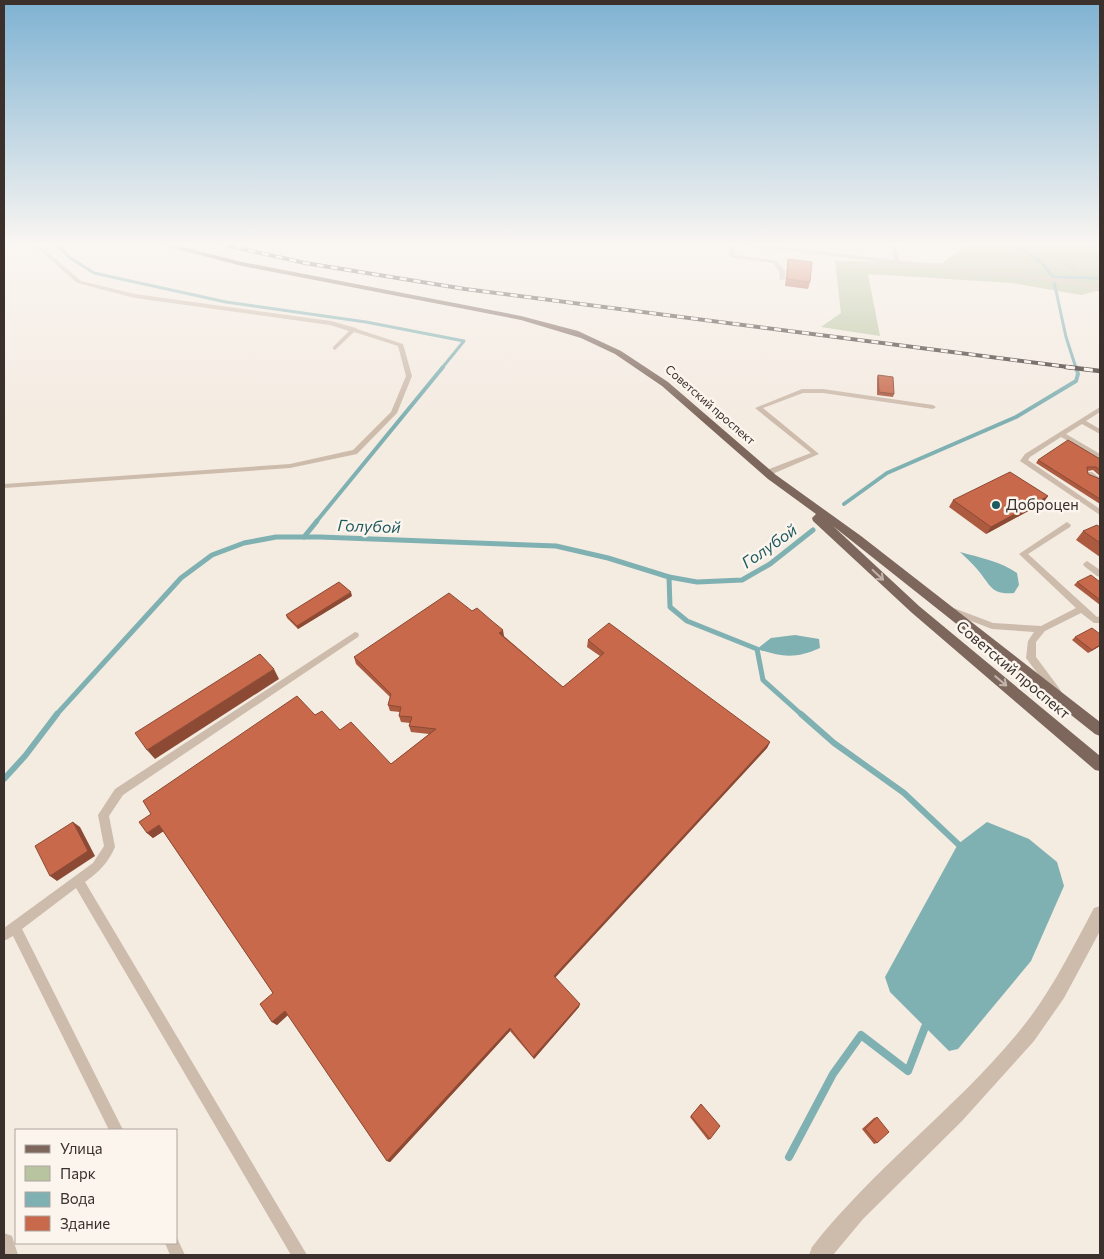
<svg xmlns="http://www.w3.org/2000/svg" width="1104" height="1259" font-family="Commissioner,sans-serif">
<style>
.green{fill:#b8c4a0}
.water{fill:#7fb0b2}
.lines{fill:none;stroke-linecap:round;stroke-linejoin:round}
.stream-far4{stroke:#7fb0b2;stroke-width:3}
.stream-far3{stroke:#7fb0b2;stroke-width:4}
.stream-far2{stroke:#7fb0b2;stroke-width:5}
.stream-far1{stroke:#7fb0b2;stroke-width:6}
.stream{stroke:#7fb0b2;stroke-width:8}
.path{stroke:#b9a596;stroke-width:2;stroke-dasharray:1 1;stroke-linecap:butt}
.service{fill:#cdbbac;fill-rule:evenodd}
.minor{fill:#cdbbac;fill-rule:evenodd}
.tertiary{fill:#cdbbac;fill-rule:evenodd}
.primary{fill:#7d675c;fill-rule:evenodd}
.rail-far1-casing{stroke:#3b302b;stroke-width:4}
.rail-casing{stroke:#3b302b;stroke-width:4.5}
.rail-far1{stroke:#fbf5ee;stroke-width:2.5;stroke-dasharray:7;stroke-linecap:butt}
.rail{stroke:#fbf5ee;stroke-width:3;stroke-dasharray:9;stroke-linecap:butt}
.wall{fill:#ac5a40}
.shaded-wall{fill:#8c4a34}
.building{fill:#c8694b;stroke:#8c4a34}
.oneway{stroke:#c2b5ac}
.poi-dot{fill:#1f5a5e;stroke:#fbf5ee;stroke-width:2}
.labels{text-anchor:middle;stroke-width:5;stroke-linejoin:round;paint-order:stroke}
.far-street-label{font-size:12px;fill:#3b302b;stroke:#fbf5ee}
.poi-label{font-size:15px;fill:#3b302b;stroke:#fbf5ee;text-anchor:start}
.street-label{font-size:15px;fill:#3b302b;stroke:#fbf5ee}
.water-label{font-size:16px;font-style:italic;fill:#1f5a5e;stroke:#fbf5ee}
</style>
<rect width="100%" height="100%" fill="#f4ebe1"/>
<!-- green -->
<path class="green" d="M969,244H1100V290L1081,295L1012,283L868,274L880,336L821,327L841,313L835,261L942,263Z"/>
<!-- water -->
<g class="water">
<path d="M960,552C978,557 1002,562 1017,573L1019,585L1014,593C990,595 991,585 977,569C972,563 966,558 960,552Z"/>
<path d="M795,635L819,639L820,648C796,659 781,657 757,649L771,638Z"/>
<path d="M987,822L1029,839L1057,862L1064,886L1031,961L958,1049L949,1051L890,992L885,977L958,844Z"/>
</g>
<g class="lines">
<!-- stream-far4 -->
<g class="stream-far4">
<path d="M56,244L69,257L94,273L226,302L366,322L464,341L442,368"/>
<path d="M1014,244L1041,262L1053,277L1066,337L1076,368"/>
<path d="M1053,277L1100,278"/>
</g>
<!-- stream-far3 -->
<g class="stream-far3">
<path d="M844,504L887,473L1016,417L1076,381L1078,374L1076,367"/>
<path d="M316,522L443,367"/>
</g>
<!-- stream-far2 -->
<g class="stream-far2">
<path d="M304,537L317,521"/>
<path d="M669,577L670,607L687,621L757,649L763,680L802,715"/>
<path d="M56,715L181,578L212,555L244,543L276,537H320L556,546L608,558L669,577L697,582L742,580L770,564L813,530"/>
</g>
<!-- stream-far1 -->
<g class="stream-far1">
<path d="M801,714L834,743L904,793L958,844"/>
<path d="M4,779L25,756L57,714"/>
</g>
<!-- stream -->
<path class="stream" d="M789,1157L833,1074L861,1035L908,1071L925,1027"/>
<!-- path -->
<path class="path" d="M1044,244L1075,272"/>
<!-- service -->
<g class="service">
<path d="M33,244H38L81,281L135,294L331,321L356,328L357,329L403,344L412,376L397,413L357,454L290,468L4,488V484L290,464L353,450L391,412L406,376L398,346L354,332L335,350L333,349V347L349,331L330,325L135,298L77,283Z"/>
<path d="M731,244L735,245V255L777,261L785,271V279L780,280L779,271L773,263L731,257L729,254Z"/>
<path d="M893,244H897L899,264L894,263Z"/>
<path d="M802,389H823L933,405L936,407L933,409L823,393H803L763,408L819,454L770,475H764V471L811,453L755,408Z"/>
<path d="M1100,407V412L1086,421L1100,429V434L1082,424L1066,434L1100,454V459L1061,437L1030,457L1028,460L1100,509V515L1020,461L1025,454Z"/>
<path d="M1086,472H1092L1100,478V483L1086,476Z"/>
<path d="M1067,522L1071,525L1070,527L1028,554L1097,617L1100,616V623H1094L1081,613L1045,631L1036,642V657L1059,688L1061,691L1059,694L1056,695L1053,694L1026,658L1028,641L1034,632L992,629L948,612L947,610L951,607L993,623L1041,626L1076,608L1019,554Z"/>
<path d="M1087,561L1100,570V577L1097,576L1084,566L1083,564Z"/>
<path d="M355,632L358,633L359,635L358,637L123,795L109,816L115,847C108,863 99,872 85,882L307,1255H291L76,888L22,929L123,1130H109L13,936L4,941V928L93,863L104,846L98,815L115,789Z"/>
<path d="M176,1237L177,1238L185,1255H170L165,1243H176Z"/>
</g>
<!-- minor -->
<path class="minor" d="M727,244H751L1074,280L1100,288V292L1073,284Z"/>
<!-- tertiary -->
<g class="tertiary">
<path d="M1100,906V931L1064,998L1034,1041L962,1121L863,1219L833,1255H809L812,1247C873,1169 954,1110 1017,1034C1049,996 1071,951 1094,908Z"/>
<path d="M4,1233L12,1236L18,1255H4Z"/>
</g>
<!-- primary -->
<path class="primary" d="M158,244H171L242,262L521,316L578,331L621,351L668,382L776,475L861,536L1100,722V736L1095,734L833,526L919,606L1100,756V771L1095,770L911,612L813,521L812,518L816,514L768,479L662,386L615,354L581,338L521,320L242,266Z"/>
<defs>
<path id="rail-far1" d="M221,244L305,263L465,289L1076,368"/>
<path id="rail" d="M1066,367L1100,371"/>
</defs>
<!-- rail-far1 casing -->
<use href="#rail-far1" class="rail-far1-casing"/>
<!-- rail casing -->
<use href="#rail" class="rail-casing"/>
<!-- rail-far1 -->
<use href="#rail-far1" class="rail-far1"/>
<!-- rail -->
<use href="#rail" class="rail"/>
</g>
<!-- wall -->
<g class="wall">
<path d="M788,259L810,282L808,289L785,286L787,266Z"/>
<path d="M878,375L894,394L893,397L877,395V378Z"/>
<path d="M1100,459V476L1093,470L1087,471L1088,474L1100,479V504L1036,463L1038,460Z"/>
<path d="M1048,496L1043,503L986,534L949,507L953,500Z"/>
<path d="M1100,527V557L1076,540L1083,531Z"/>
<path d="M1077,582H1100V605L1074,585Z"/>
<path d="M352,596L298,629L287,618L286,615Z"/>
<path d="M472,611L504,636L563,687L600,656L587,647L588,640L770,742L767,748L555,977L579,1007L534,1059L510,1031L390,1162L387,1161L288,1015L277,1025L272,1022L273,993L163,831L153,838L147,833L315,715L340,730L391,764L429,734L411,732L409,726L410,723L401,722L399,716L400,712L390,711L388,705L390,697L356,664L354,657Z"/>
<path d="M1075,637L1100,646L1088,653L1072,640Z"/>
<path d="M701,1104L710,1139L708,1140L690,1117Z"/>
<path d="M877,1117V1143L874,1144L862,1129L874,1118Z"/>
</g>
<!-- shaded-wall -->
<g class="shaded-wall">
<path d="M1048,496L1043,503L986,534L991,527Z"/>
<path d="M351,592L352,596L298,629L297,626Z"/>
<path d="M503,630L504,636L499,640V633Z"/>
<path d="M1100,645V646L1088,653L1092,650Z"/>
<path d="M274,669L279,679L155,759L147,750Z"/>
<path d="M770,742L767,748L554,979V976Z"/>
<path d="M73,822L80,827L95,856L57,881L50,876Z"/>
<path d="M159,825L164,831L153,838L147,833Z"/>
<path d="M580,1004L579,1007L534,1059L533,1057Z"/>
<path d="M285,1011L289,1014L277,1025L272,1022Z"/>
<path d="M510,1028V1031L390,1162L387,1161Z"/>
</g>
<!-- building -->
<g class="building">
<path d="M788,259L812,262L810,282L787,279Z"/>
<path d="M878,375L893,377L894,394L879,392Z"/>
<path d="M1068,440L1100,459V470L1096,467H1087L1088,474L1100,479V499L1038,460Z"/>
<path d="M1010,472L1048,496L991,527L953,500Z"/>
<path d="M1097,525L1100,527V543L1083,531Z"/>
<path d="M1091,575L1100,582V600L1077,582Z"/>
<path d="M339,582L351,592L297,626L286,615Z"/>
<path d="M449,593L472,611L477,608L492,621L503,630L499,633L563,687L604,653L588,640L609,623L770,742L554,976L580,1004L533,1057L510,1028L387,1161L285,1011L272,1022L260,1004L273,993L159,825L147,833L139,822L151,814L143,801L297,696L315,715L322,711L340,730L351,722L391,764L436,729L409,726L412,717L399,716L401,707L388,705L391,694L354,657Z"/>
<path d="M1092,628L1100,634V645L1092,650L1075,637Z"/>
<path d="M260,654L274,669L147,750L135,733Z"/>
<path d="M73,822L88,851L50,876L35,846Z"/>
<path d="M701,1104L720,1126L710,1139L691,1116Z"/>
<path d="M877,1117L889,1132L877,1143L865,1129Z"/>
</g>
<!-- one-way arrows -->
<defs><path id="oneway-shaft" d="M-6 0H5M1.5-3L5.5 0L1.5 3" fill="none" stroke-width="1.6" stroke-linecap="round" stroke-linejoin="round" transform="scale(1.25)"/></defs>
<g class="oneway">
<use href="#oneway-shaft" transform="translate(878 575) rotate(43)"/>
<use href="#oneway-shaft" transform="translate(1001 681) rotate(40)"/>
</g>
<!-- sky -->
<linearGradient id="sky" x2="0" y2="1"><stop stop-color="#7eb2d2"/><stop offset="0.58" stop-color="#faf6f2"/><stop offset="1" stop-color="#faf6f2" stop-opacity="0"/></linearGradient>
<rect width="1104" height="421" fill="url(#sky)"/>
<!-- markers -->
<circle class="poi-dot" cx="996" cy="505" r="5"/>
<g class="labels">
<!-- far-street labels -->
<g class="far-street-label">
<text transform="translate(710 405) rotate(41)" y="4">Советский проспект</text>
</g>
<!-- poi labels -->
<g class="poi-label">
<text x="1006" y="510">Доброцен</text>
</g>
<!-- street labels -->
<g class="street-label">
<text transform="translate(1013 670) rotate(40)" y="5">Советский проспект</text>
</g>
<!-- water labels -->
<g class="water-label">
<text transform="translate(369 526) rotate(2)" y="6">Голубой</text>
<text transform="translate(769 546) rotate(-35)" y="6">Голубой</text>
</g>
</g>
<!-- border -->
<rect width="1104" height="1259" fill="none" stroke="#3b302b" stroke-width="10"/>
<!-- legend -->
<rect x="15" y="1129" width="162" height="115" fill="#fbf5ee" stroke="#aea6a0"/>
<rect x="25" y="1145" width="25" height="8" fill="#7d675c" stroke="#aea6a0"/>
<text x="60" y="1154" font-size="15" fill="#3b302b">Улица</text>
<rect x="25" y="1166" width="25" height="15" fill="#b8c4a0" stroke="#aea6a0"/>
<text x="60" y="1179" font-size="15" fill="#3b302b">Парк</text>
<rect x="25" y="1192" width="25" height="15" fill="#7fb0b2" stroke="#aea6a0"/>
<text x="60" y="1204" font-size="15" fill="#3b302b">Вода</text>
<rect x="25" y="1216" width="25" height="15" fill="#c8694b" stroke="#aea6a0"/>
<text x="60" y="1229" font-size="15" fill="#3b302b">Здание</text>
</svg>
